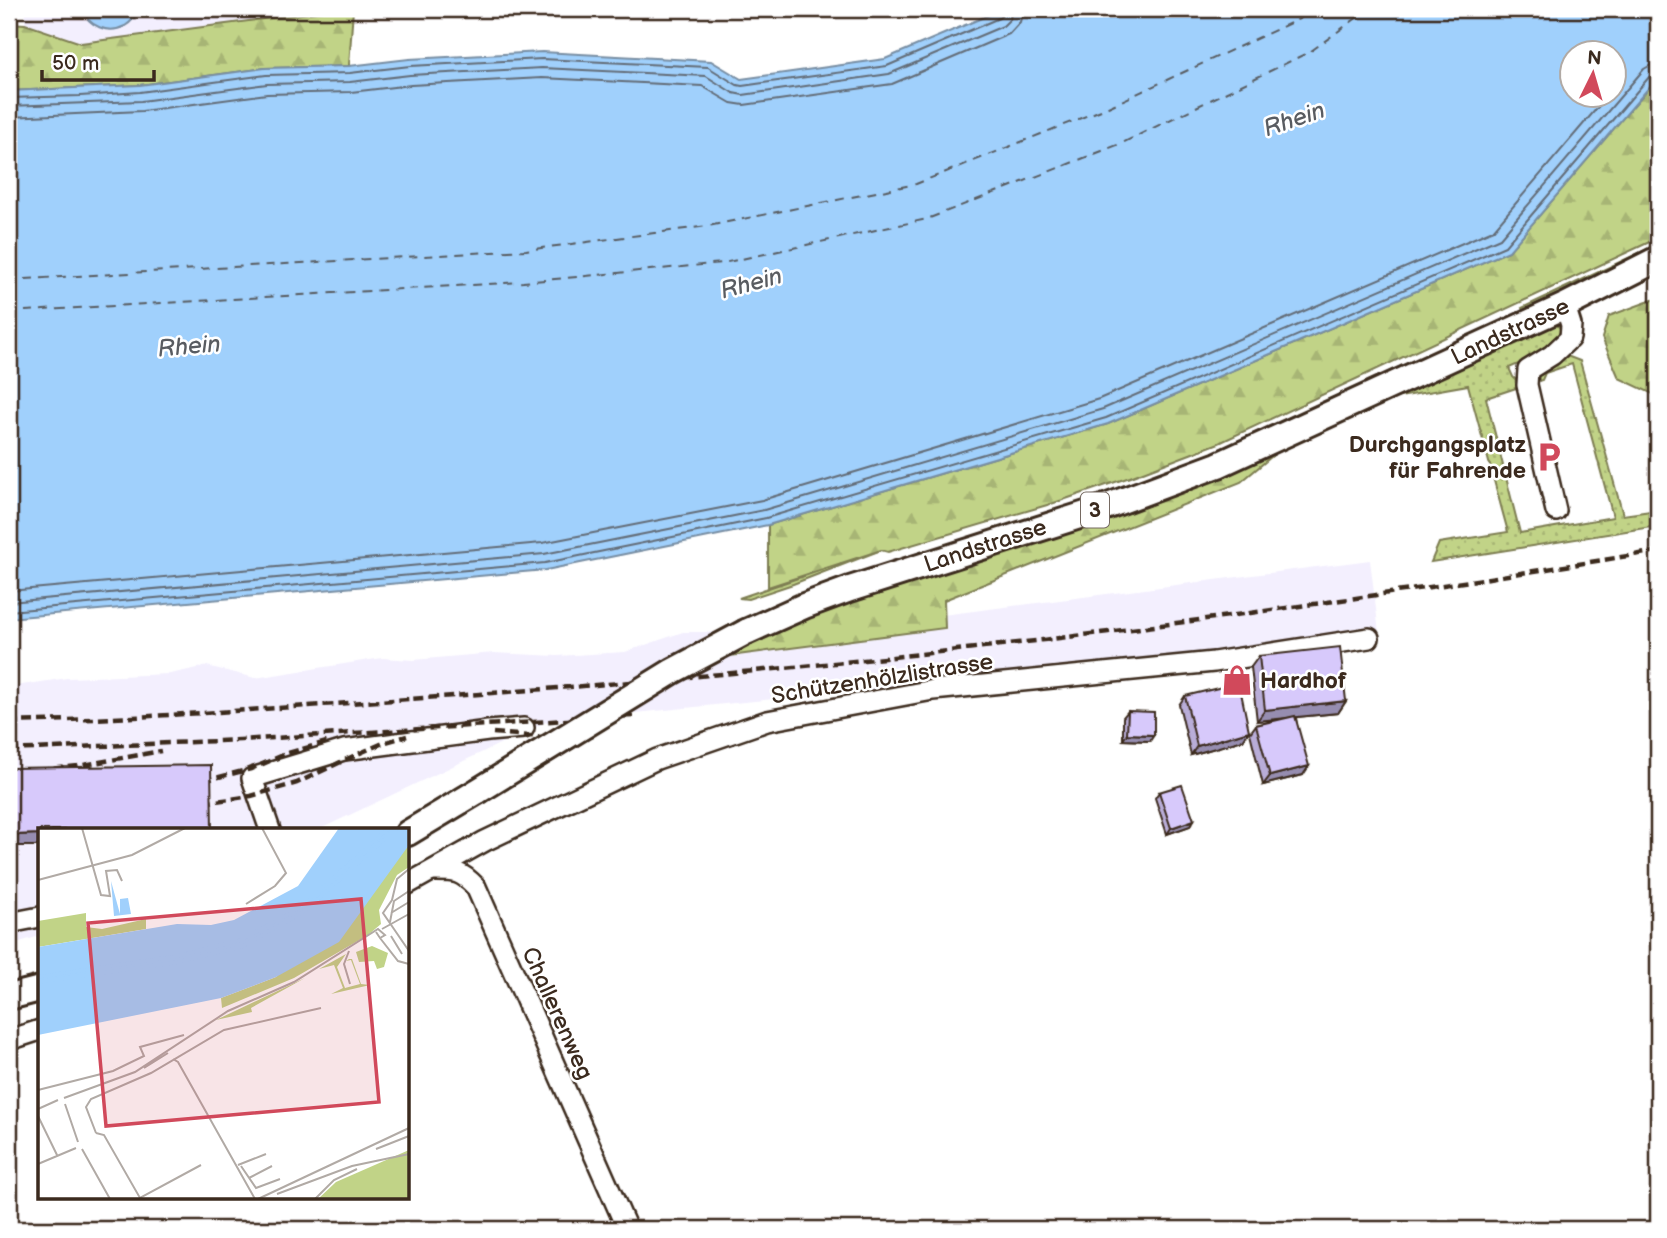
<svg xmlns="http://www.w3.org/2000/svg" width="1667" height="1238" font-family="'Balsamiq Sans',sans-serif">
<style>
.built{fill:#f3effe}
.green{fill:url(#green-dots);stroke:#7e7e52;stroke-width:2}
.forest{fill:url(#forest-firs);stroke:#7e7e52;stroke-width:2}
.water{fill:#a0d0fc;stroke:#788ea3;stroke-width:2;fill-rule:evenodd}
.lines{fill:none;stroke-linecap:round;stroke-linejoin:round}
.shore{stroke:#636c77;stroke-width:2}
.ferry{stroke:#595c61;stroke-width:2;stroke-dasharray:9 7;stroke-linecap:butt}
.minor-casing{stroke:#3b2a1e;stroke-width:24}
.major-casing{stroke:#3b2a1e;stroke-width:30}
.minor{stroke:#fff;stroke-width:19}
.major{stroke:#fff;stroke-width:24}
.rail{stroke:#3b2a1e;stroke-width:4.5;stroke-dasharray:10 5;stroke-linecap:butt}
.major-bridge-casing{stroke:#3b2a1e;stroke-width:30;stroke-linecap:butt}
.major-bridge{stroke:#fff;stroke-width:24}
.wall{fill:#b9add8;stroke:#3b2a1e;stroke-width:2}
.shaded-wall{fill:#968db0;stroke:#3b2a1e;stroke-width:2}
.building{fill:#d7c9fb;stroke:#3b2a1e;stroke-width:2}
.labels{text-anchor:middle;stroke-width:5;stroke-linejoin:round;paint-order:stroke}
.shield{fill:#fff;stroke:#766a62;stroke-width:2}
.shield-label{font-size:21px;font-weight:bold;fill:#3b2a1e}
.street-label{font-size:23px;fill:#3b2a1e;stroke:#fff}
.poi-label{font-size:23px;font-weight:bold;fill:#3b2a1e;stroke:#fff;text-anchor:end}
.water-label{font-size:24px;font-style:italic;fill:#595c61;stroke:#fff}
.inset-river{fill:none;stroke:#a0d0fc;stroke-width:3.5}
.inset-road{fill:none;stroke:#b1aaa5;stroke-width:2}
.view{fill:#d1495b;fill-opacity:0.15;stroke:#d1495b;stroke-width:3.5}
.inset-edge{fill:none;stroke:#3b2a1e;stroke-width:3.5}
</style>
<defs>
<pattern id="green-dots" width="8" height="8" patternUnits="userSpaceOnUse" patternTransform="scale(1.75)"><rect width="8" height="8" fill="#c1d387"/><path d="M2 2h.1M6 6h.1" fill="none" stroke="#a7b574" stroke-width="1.8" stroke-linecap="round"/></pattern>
<pattern id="forest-firs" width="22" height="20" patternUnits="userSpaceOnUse" patternTransform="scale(1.75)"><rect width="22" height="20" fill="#c1d387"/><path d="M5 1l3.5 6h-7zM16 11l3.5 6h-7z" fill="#a7b574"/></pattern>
</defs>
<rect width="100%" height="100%" fill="#fff"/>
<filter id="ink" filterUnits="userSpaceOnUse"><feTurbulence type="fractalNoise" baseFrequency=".0143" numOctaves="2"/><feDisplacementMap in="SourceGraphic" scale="14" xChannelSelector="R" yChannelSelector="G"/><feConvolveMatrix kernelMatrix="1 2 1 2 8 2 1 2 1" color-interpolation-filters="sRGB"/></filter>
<g filter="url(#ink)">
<!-- built -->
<g class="built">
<path d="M25,9H340L81,43L25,24Z"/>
<path d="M1370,560L1379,633L874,689L546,722L318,830H40V936L9,945V687L67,678L170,674L207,666L255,678L382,658L413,660L494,653L557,656L625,652L683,632H811Z"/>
</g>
<!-- green -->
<g class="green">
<path d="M1658,244V250L1524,313L1522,308Z"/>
<path d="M1544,324L1557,325L1562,330V339L1549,351L1509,368L1513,377L1522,386L1486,398L1520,533L1613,517L1572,364L1545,373L1542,380L1535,382L1537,375L1564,355L1580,361L1623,515L1658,510V526L1431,562L1439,543L1508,532L1468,385L1377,401Z"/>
<path d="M881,550L793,584L748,599L739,598Z"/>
</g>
<!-- forest -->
<g class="forest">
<path d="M340,9H353L349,66L265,68L140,85L9,91V23L25,24L81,43Z"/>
<path d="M1658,77V238L1219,443L1130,477L1054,503L888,552L881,550L768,587V525L1108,424L1509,251Z"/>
<path d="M1658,298V392L1653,394L1619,378L1602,338L1609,316Z"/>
<path d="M1284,446L1241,482L944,600L945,628L722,657L818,611Z"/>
</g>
<!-- water -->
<g class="water">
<path d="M82,9H139C136,16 132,22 125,26C108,35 88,26 82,9Z"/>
<path d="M1003,9H1658V77L1509,251L1108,424L768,525L546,570L9,618V91L140,85L265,68L349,66L409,59L542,52L711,61L741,79L885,59ZM1572,52H1614V94H1572Z"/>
</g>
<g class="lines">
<!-- shore -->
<g class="shore">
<path d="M9,98L80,96L140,92L266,75L350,73L410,66L542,59L708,67L737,85L742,86L887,66L999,18L1003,14V9"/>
<path d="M9,106L141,101L267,84L350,82L410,75L542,68L706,76L733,93L743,95L889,74L1003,26L1010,19L1012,9"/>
<path d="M9,117L142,111L267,94L351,92L411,85L542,78L702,86L731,103L744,105L892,84L1009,34L1020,22L1023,9"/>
<path d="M9,591L542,543L762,500L1099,399L1493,230L1609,94"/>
<path d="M9,602L544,554L764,510L1103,409L1500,238L1644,69L1651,65L1658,64"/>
<path d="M9,611L545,563L766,518L1106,418L1505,246L1650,76L1654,73H1658"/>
</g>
<!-- ferry -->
<g class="ferry">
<path d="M9,280L526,250L708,226L916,184L1106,108L1299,19L1313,9"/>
<path d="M9,312L523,282L723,263L927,219L1120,144L1311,51L1369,9"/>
</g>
<defs>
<g id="minor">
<path d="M1556,511L1527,385L1528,370L1552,355L1570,338L1571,325L1565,306"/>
<path d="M270,830L252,778L344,750L488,731L524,728"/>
<path d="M433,871C455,871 460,870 476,887L627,1229"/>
<path d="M408,884L485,841L657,759L767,721L933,690L1214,662L1369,638"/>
<path d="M9,923L40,917"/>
<path d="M9,1040L40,1030"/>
</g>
<g id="major">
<path d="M746,632L804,606L850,589L1092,512L1218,465L1565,306L1658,259"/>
<path d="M408,833L478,791"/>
<path d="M9,997L40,989"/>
</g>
</defs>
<!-- minor casing -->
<use href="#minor" class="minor-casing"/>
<!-- major casing -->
<use href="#major" class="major-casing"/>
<!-- minor -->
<use href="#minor" class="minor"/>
<!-- major -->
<use href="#major" class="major"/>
<!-- rail -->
<g class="rail">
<path d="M9,722C123,719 236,711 350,703C641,684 932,657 1221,617C1367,597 1513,575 1658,551"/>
<path d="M493,733L542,737L593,736"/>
<path d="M9,750L240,740L633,716"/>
<path d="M9,773L78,766L161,751"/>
<path d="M203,781L251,769L288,753L330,741"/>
<path d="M203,803L251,796L297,783L349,758L383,743L407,736"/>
</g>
<defs>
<path id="major-bridge" d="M478,791L673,671L746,632"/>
</defs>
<!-- major-bridge casing -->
<use href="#major-bridge" class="major-bridge-casing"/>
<!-- major-bridge -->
<use href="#major-bridge" class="major-bridge"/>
</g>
<!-- wall -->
<g class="wall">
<path d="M1259,656L1346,701L1338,713L1296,717L1303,775L1263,785L1250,733L1256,725L1282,719L1257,721L1251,667Z"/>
<path d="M1185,696L1249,731L1243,740L1191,755L1179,705Z"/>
<path d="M1128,711L1150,741L1123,740V717Z"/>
<path d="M1159,792L1194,820L1190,826L1167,834L1155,798Z"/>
</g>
<!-- shaded-wall -->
<g class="shaded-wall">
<path d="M1346,701L1338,713L1257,721L1265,710Z"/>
<path d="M1249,731L1243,740L1191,755L1197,746Z"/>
<path d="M1127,734L1154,735L1150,741L1123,740Z"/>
<path d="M1309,766L1303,775L1263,785L1270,776Z"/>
<path d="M1194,820L1190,826L1167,834L1171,828Z"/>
<path d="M40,834V846H9L13,835Z"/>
</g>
<!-- building -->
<g class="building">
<path d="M1340,647L1346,701L1265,710L1259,656Z"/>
<path d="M1239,683L1249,731L1197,746L1185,696Z"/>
<path d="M1128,711L1154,712V735L1127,734Z"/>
<path d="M1295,716L1309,766L1270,776L1256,725Z"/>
<path d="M211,765L212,830H40V834L13,835V907H9V768Z"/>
<path d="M1182,785L1194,820L1171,828L1159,792Z"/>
</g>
</g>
<!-- icons -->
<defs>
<symbol id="parking-bare" viewBox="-9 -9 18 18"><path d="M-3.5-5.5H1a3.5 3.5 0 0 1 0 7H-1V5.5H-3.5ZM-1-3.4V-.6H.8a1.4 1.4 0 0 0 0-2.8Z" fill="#d1495b" stroke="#fff" stroke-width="2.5" paint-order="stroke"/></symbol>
<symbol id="shop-bare" viewBox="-9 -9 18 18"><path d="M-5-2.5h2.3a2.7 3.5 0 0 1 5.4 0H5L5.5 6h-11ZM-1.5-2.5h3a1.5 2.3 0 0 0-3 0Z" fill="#d1495b" stroke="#fff" stroke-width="2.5" paint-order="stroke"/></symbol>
</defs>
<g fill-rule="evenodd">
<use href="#parking-bare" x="1527" y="435" width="44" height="44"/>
<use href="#shop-bare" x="1215" y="658" width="44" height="44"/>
</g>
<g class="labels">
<!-- shield labels -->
<rect class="shield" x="1081" y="492.5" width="28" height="35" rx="5"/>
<g class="shield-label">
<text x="1095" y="517">3</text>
</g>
<!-- street labels -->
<g class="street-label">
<text transform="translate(1510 331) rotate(-25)" y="8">Landstrasse</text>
<text transform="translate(985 545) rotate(-18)" y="8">Landstrasse</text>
<text transform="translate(882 678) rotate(-9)" y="8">Schützenhölzlistrasse</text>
<text transform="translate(558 1013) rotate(66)" y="8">Challerenweg</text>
</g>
<!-- poi labels -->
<g class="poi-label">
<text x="1526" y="452">Durchgangsplatz<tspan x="1526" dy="26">für Fahrende</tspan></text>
<text x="1260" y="688" text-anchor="start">Hardhof</text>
</g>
<!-- water labels -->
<g class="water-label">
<text transform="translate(1294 119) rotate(-19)" y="8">Rhein</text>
<text transform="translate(751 283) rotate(-15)" y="8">Rhein</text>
<text transform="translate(189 346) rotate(-5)" y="8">Rhein</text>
</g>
</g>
<!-- overview -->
<g transform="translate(38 828)">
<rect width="371" height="371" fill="#fff"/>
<path d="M308,126L299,139L307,160L322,156L313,132L308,133L311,131H314L323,156L332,157L293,166L305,160L296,137L281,141Z" fill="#c1d387"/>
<path d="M371,17V39L359,47L341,82L343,96L330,107L256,150L184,180L183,170L238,149ZM48,85V99L64,101L108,91V101L0,119V93ZM334,118L350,125L346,139L339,141L336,133L321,134L318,124ZM267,150L213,180L214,184L178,192ZM371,322V371H280L298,354Z" fill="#c1d387"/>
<path d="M301,0H371V17L301,114L238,149L183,170L0,207V119L139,96L173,97L196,92L260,58ZM73,53L82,86V71L90,70L93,86L76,88Z" fill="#a0d0fc"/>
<path class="inset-river" d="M0,149L140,128L203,112L263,79L351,0M0,154L140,134L205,118L265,84L359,0"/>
<path class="inset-road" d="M44,0L63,67L72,68L68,43L79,42L84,53M371,41L359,51L354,72L345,85L371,123M0,52L94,27L147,0M208,76L237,58L248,45L224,0M353,85L371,74M352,94L356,73L371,63M344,101L371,86M353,108L364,126M342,110L360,133L371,136M311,123L306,136L312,156M135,231L140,234L217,371M106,240L130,225M0,262L75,243L106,228L102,219L146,207M26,270L97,244L190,183L256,154L340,101L347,107L342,110L338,104M27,276L40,314M0,281L20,272M0,288L19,327M58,305L48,279L53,271L113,245L186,202L283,180M58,305L66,307L102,370L163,337M44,321L72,371M338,321L371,308M0,336L38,320M200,337L228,326M203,338L218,360L242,351M211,350L234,338M239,366L314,338L371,326M220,371L371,300M277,371L296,352L319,341"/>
<path class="view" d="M323,71L341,274L68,298L50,95Z"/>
<rect width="371" height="371" class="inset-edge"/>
</g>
<!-- margin -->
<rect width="1667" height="1238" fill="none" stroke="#fff" stroke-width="35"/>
<rect x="18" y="18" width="1632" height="1203" fill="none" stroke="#3b2a1e" stroke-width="2.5" filter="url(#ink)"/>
<!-- north arrow -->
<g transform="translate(1593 74) rotate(5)"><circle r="33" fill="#ffffff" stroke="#b1aaa5" stroke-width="2"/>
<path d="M0-5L12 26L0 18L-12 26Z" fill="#d1495b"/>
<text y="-10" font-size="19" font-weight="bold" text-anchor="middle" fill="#3b2a1e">N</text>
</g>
<!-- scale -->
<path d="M42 70v10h112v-10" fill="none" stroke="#3b2a1e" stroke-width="3.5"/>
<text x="52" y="70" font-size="21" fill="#3b2a1e" stroke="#ffffff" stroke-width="5" paint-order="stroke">50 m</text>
</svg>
